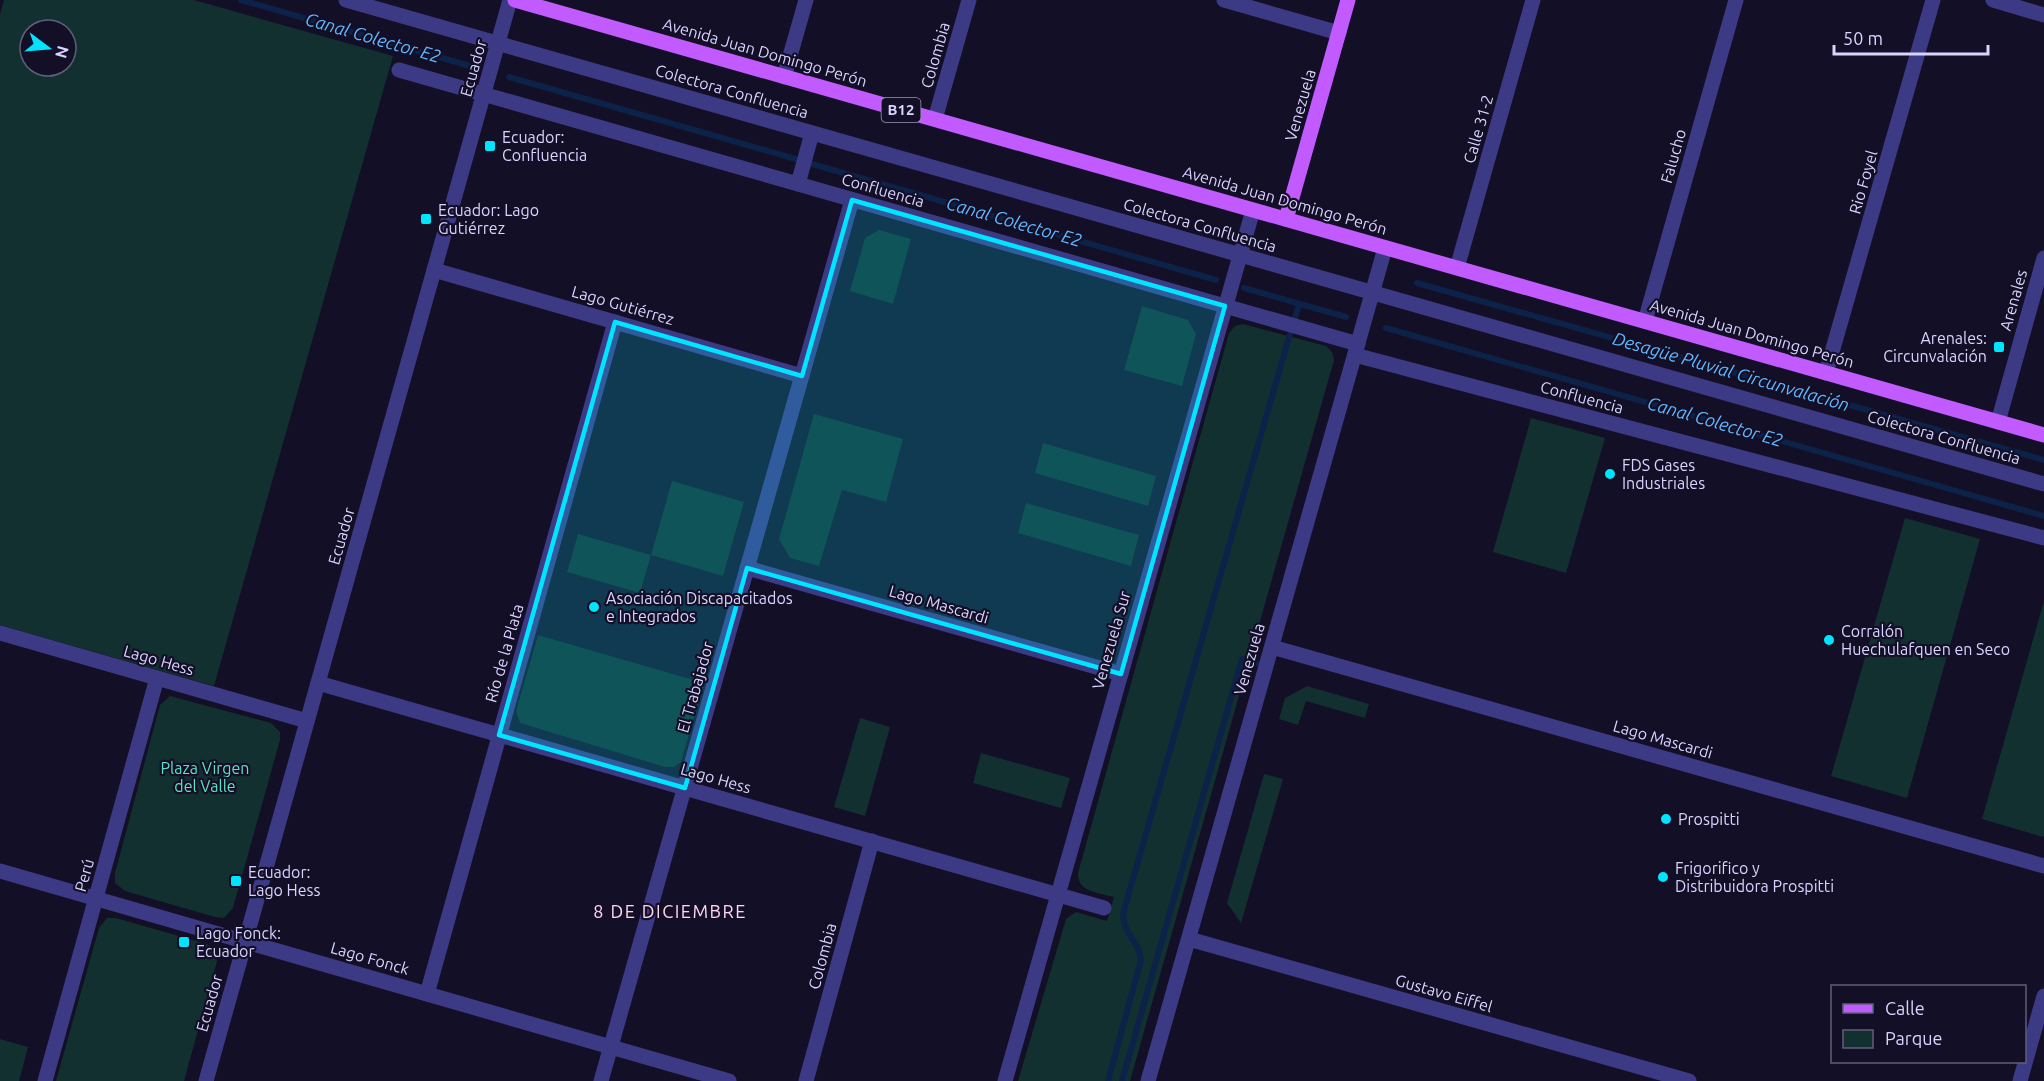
<svg xmlns="http://www.w3.org/2000/svg" width="2044" height="1081" font-family="Ubuntu,sans-serif">
<style>
.green{fill:#12302f;fill-rule:evenodd}
.lines{fill:none;stroke-linecap:round;stroke-linejoin:round}
.stream{stroke:#0c2248;stroke-width:6}
.minor{stroke:#3d3a85;stroke-width:15}
.major{stroke:#c25bff;stroke-width:15}
.marked{fill:#00e5ff;fill-opacity:0.2;stroke:#00e5ff;stroke-width:4.5;stroke-linejoin:round}
.poi-dot{fill:#00e5ff;stroke:#130f26;stroke-width:2}
.labels{text-anchor:middle;stroke-width:4.5;stroke-linejoin:round;paint-order:stroke}
.shield{fill:#130f26;stroke:#9e99be;stroke-width:1.5}
.shield-label{font-size:15px;font-weight:bold;fill:#d9d4ff}
.street-label{font-size:16px;fill:#d9d4ff;stroke:#130f26}
.poi-label{font-size:16px;fill:#d9d4ff;stroke:#130f26;text-anchor:start}
.park-label{font-size:16px;fill:#5fe0c0;stroke:#130f26}
.water-label{font-size:18px;font-style:italic;fill:#62b6ff;stroke:#130f26}
.neighbourhood-label{font-size:18px;letter-spacing:1.5px;fill:#ffd6f0;stroke:#130f26}
</style>
<rect width="100%" height="100%" fill="#130f26"/>
<!-- green -->
<g class="green">
<path d="M4,0H194L393,56L214,686L0,625V14ZM30,30H66V66H30Z"/>
<path d="M879,230L911,239L893,304L850,291L865,238Z"/>
<path d="M1142,306L1188,320L1196,334L1182,386L1124,370Z"/>
<path d="M1243,324L1326,346L1332,352L1334,360L1130,1081H1018L1066,919L1076,912L1107,921L1114,897C1099,893 1077,892 1078,873L1229,333L1235,326Z"/>
<path d="M814,414L903,439L886,502L842,490L819,566L790,558L779,539Z"/>
<path d="M1531,418L1605,438L1566,573L1493,552Z"/>
<path d="M1043,443L1156,476L1148,506L1035,473Z"/>
<path d="M672,481L744,502L723,576L651,555L640,593L567,572L578,534L651,555Z"/>
<path d="M1026,503L1139,535L1131,566L1018,533Z"/>
<path d="M1905,518L1980,539L1907,798L1831,776Z"/>
<path d="M2044,601V836L2043,837L1982,819Z"/>
<path d="M538,635L704,683L681,762L674,767H665L520,723L516,711Z"/>
<path d="M1307,686L1369,704L1365,718L1306,701L1298,725L1279,719L1285,698Z"/>
<path d="M170,696L271,723L280,732V740L233,908L224,918L215,917L125,891L115,883V873L160,705Z"/>
<path d="M860,718L890,727L865,816L834,807Z"/>
<path d="M981,753L1070,778L1061,808L973,783Z"/>
<path d="M1264,774L1283,779L1241,923L1227,903Z"/>
<path d="M107,918H116L207,944L217,953V961L184,1081H56L99,928Z"/>
<path d="M0,1039L28,1047L19,1081H0Z"/>
</g>
<g class="lines">
<!-- stream -->
<g class="stream">
<path d="M241,0L470,66"/>
<path d="M509,77L796,159"/>
<path d="M812,164L1216,280"/>
<path d="M1417,283L2044,460"/>
<path d="M1244,288L1346,317"/>
<path d="M1295,318L1299,304"/>
<path d="M1386,328L2044,516"/>
<path d="M1108,1081L1141,960C1140,941 1119,931 1124,910L1290,334"/>
<path d="M1122,1081L1242,659L1266,666"/>
</g>
<!-- minor -->
<g class="minor">
<path d="M346,0L2044,484"/>
<path d="M1224,0L1339,33"/>
<path d="M1993,0L2044,15"/>
<path d="M399,70L1358,344"/>
<path d="M784,77L806,0"/>
<path d="M935,119L969,0"/>
<path d="M798,184L812,133"/>
<path d="M1457,268L1533,0"/>
<path d="M434,270L802,376"/>
<path d="M1645,321L1736,0"/>
<path d="M1355,355L2044,538"/>
<path d="M1826,373L1933,0"/>
<path d="M1998,422L2044,258"/>
<path d="M747,568L1121,674"/>
<path d="M0,633L307,721"/>
<path d="M1272,647L2044,866"/>
<path d="M318,683L1104,908"/>
<path d="M0,871L729,1081"/>
<path d="M1189,939L1689,1081"/>
<path d="M427,994L615,322"/>
<path d="M45,1081L157,678"/>
<path d="M206,1081L510,0"/>
<path d="M601,1081L852,200"/>
<path d="M806,1081L872,841"/>
<path d="M1005,1081L1253,210"/>
<path d="M1148,1081L1385,248"/>
<path d="M2020,1081L2044,996"/>
</g>
<!-- major -->
<g class="major">
<path d="M515,0L2044,435"/>
<path d="M1286,219L1348,0"/>
</g>
</g>
<!-- marked area -->
<path class="marked" d="M852,200L1225,306L1121,674L747,568L685,788L499,735L615,322L802,376Z"/>
<!-- markers -->
<g class="poi-dot">
<rect x="484" y="140" width="12" height="12" rx="3"/>
<rect x="420" y="213" width="12" height="12" rx="3"/>
<rect x="1993" y="341" width="12" height="12" rx="3"/>
<circle cx="1610" cy="474" r="6"/>
<circle cx="594" cy="607" r="6"/>
<circle cx="1829" cy="640" r="6"/>
<circle cx="1666" cy="819" r="6"/>
<circle cx="1663" cy="877" r="6"/>
<rect x="230" y="875" width="12" height="12" rx="3"/>
<rect x="178" y="936" width="12" height="12" rx="3"/>
</g>
<g class="labels">
<!-- shield labels -->
<rect class="shield" x="881.5" y="98" width="39" height="24" rx="4.5"/>
<g class="shield-label">
<text x="901" y="115">B12</text>
</g>
<!-- street labels -->
<g class="street-label">
<text transform="translate(765 52) rotate(16)" y="6">Avenida Juan Domingo Perón</text>
<text transform="translate(935 55) rotate(-74)" y="6">Colombia</text>
<text transform="translate(473 68) rotate(-74)" y="6">Ecuador</text>
<text transform="translate(732 91) rotate(16)" y="6">Colectora Confluencia</text>
<text transform="translate(1300 105) rotate(-74)" y="6">Venezuela</text>
<text transform="translate(1478 129) rotate(-74)" y="6">Calle 31-2</text>
<text transform="translate(1673 156) rotate(-74)" y="6">Falucho</text>
<text transform="translate(1863 182) rotate(-74)" y="6">Rio Foyel</text>
<text transform="translate(883 190) rotate(16)" y="6">Confluencia</text>
<text transform="translate(1285 200) rotate(16)" y="6">Avenida Juan Domingo Perón</text>
<text transform="translate(1200 225) rotate(16)" y="6">Colectora Confluencia</text>
<text transform="translate(2013 300) rotate(-74)" y="6">Arenales</text>
<text transform="translate(623 305) rotate(16)" y="6">Lago Gutiérrez</text>
<text transform="translate(1752 333) rotate(16)" y="6">Avenida Juan Domingo Perón</text>
<text transform="translate(1582 397) rotate(15)" y="6">Confluencia</text>
<text transform="translate(1944 437) rotate(16)" y="6">Colectora Confluencia</text>
<text transform="translate(341 536) rotate(-74)" y="6">Ecuador</text>
<text transform="translate(939 604) rotate(16)" y="6">Lago Mascardi</text>
<text transform="translate(1111 640) rotate(-74)" y="6">Venezuela Sur</text>
<text transform="translate(504 653) rotate(-74)" y="6">Río de la Plata</text>
<text transform="translate(1249 659) rotate(-74)" y="6">Venezuela</text>
<text transform="translate(159 660) rotate(16)" y="6">Lago Hess</text>
<text transform="translate(695 687) rotate(-74)" y="6">El Trabajador</text>
<text transform="translate(1663 739) rotate(16)" y="6">Lago Mascardi</text>
<text transform="translate(716 778) rotate(16)" y="6">Lago Hess</text>
<text transform="translate(84 875) rotate(-74)" y="6">Perú</text>
<text transform="translate(822 956) rotate(-75)" y="6">Colombia</text>
<text transform="translate(370 958) rotate(16)" y="6">Lago Fonck</text>
<text transform="translate(1444 993) rotate(16)" y="6">Gustavo Eiffel</text>
<text transform="translate(209 1003) rotate(-74)" y="6">Ecuador</text>
</g>
<!-- poi labels -->
<g class="poi-label">
<text x="502" y="143">Ecuador:<tspan x="502" dy="18">Confluencia</tspan></text>
<text x="438" y="216">Ecuador: Lago<tspan x="438" dy="18">Gutiérrez</tspan></text>
<text x="1987" y="344" text-anchor="end">Arenales:<tspan x="1987" dy="18">Circunvalación</tspan></text>
<text x="1622" y="471">FDS Gases<tspan x="1622" dy="18">Industriales</tspan></text>
<text x="606" y="604">Asociación Discapacitados<tspan x="606" dy="18">e Integrados</tspan></text>
<text x="1841" y="637">Corralón<tspan x="1841" dy="18">Huechulafquen en Seco</tspan></text>
<text x="1678" y="825">Prospitti</text>
<text x="1675" y="874">Frigorifico y<tspan x="1675" dy="18">Distribuidora Prospitti</tspan></text>
<text x="248" y="878">Ecuador:<tspan x="248" dy="18">Lago Hess</tspan></text>
<text x="196" y="939">Lago Fonck:<tspan x="196" dy="18">Ecuador</tspan></text>
</g>
<!-- park labels -->
<g class="park-label">
<text x="205" y="774">Plaza Virgen<tspan x="205" dy="18">del Valle</tspan></text>
</g>
<!-- water labels -->
<g class="water-label">
<text transform="translate(373 38) rotate(16)" y="6">Canal Colector E2</text>
<text transform="translate(1014 222) rotate(16)" y="6">Canal Colector E2</text>
<text transform="translate(1731 372) rotate(16)" y="6">Desagüe Pluvial Circunvalación</text>
<text transform="translate(1715 422) rotate(16)" y="6">Canal Colector E2</text>
</g>
<!-- neighbourhood labels -->
<g class="neighbourhood-label">
<text x="670" y="918">8 DE DICIEMBRE</text>
</g>
</g>
<!-- legend -->
<rect x="1831" y="985" width="195" height="78" fill="#130f26" stroke="#625e7d" stroke-width="1.5"/>
<rect x="1843" y="1004" width="30" height="9" fill="#c25bff" stroke="#625e7d" stroke-width="1.5"/>
<text x="1885" y="1015" font-size="18" fill="#d9d4ff">Calle</text>
<rect x="1843" y="1030" width="30" height="18" fill="#12302f" stroke="#625e7d" stroke-width="1.5"/>
<text x="1885" y="1045" font-size="18" fill="#d9d4ff">Parque</text>
<!-- north arrow -->
<g transform="translate(48 48) rotate(106)"><circle r="28" fill="#130f26" stroke="#625e7d" stroke-width="1.5"/>
<path d="M0-4.5L10 22L0 15L-10 22Z" fill="#00e5ff"/>
<text y="-9" font-size="16" font-weight="bold" text-anchor="middle" fill="#d9d4ff">N</text>
</g>
<!-- scale -->
<path d="M1834 45v9h154v-9" fill="none" stroke="#d9d4ff" stroke-width="3"/>
<text x="1843" y="45" font-size="18" fill="#d9d4ff" stroke="#130f26" stroke-width="4.5" paint-order="stroke">50 m</text>
</svg>
